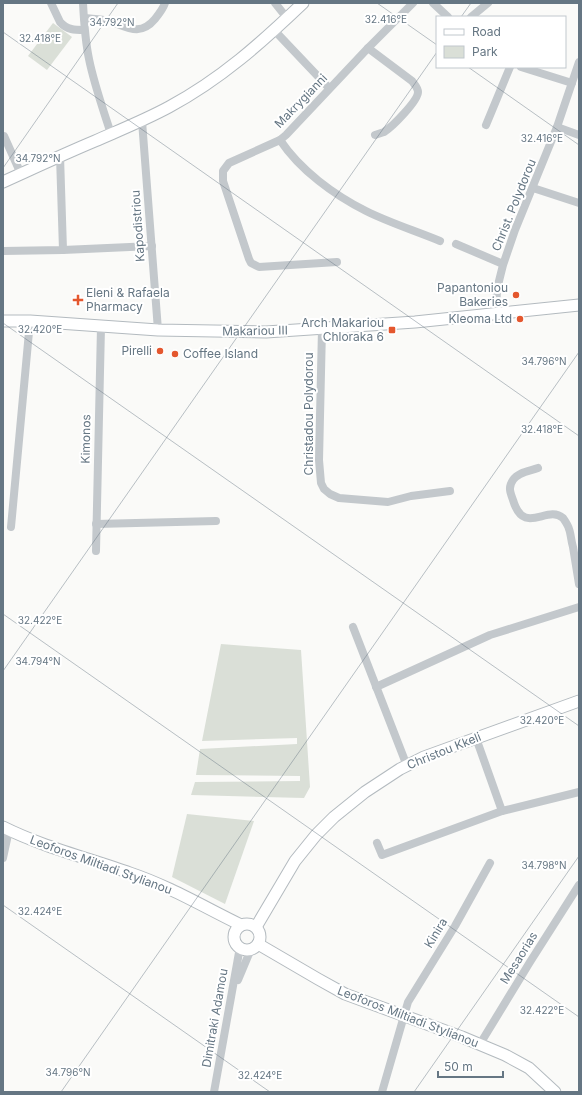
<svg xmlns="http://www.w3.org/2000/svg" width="582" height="1095" font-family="Inter,sans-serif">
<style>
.green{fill:#dadfd7}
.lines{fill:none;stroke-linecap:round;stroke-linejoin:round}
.secondary-casing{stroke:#b3babf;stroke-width:13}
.street{stroke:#c3c8cc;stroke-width:8}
.secondary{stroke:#fff;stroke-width:11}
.ticks{fill:none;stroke:#657683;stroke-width:1;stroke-opacity:0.45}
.poi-dot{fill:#e4572e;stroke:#fff;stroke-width:1.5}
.labels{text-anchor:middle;stroke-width:4;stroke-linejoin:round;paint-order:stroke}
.street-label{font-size:12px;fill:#657683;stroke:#fff}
.poi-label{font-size:12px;fill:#657683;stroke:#fff;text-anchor:end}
.ticks-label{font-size:10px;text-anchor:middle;fill:#657683;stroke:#fff;stroke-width:4;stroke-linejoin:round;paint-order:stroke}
</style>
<rect width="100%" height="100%" fill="#fafaf8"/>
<!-- green -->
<g class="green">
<path d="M53,23L72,37L47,70L28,56Z"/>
<path d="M221,644L301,650L310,787L304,798L191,795L195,782L300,781V776L196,775L200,749L297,744V738L202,741Z"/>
<path d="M187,814L254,821L225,904L172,877Z"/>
</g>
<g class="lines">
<defs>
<g id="secondary">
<path d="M3,182C34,168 64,154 95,141C120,130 145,120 169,107C221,79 261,43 303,3"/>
<path d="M3,321H30L158,330L266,332L415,322L579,305"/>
<path d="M3,827C43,847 88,858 130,873C169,886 204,907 241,925"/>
<circle cx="247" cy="937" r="13"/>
<path d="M256,927L295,861L316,835L334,817L365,792L400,769L424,757L579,701"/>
<path d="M258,944L318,979L345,994L462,1037L505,1055L529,1068L555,1092"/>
</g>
</defs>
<!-- secondary casing -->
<use href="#secondary" class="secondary-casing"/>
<!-- street -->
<g class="street">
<path d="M51,3L60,22C67,30 75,30 84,30"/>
<path d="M83,3C84,22 85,40 89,59C94,84 103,109 111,134"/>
<path d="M275,3L287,18"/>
<path d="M433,3L448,17"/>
<path d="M471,17L488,3"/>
<path d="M84,18C92,19 101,19 109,21C127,27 140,37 155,19C159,14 163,9 165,3"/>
<path d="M274,30L329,88"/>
<path d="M368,48L412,81C415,85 418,88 418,92C418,101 392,127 384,132C381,133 378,134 375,135"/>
<path d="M521,67L572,83"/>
<path d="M142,121L158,330"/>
<path d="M486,125L510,67"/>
<path d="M557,127L579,135"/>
<path d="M3,136H4L21,174"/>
<path d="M280,140C300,170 334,195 366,211C390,223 416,231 440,241"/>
<path d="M60,156L63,250"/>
<path d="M533,188L579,203"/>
<path d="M456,244L503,264"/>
<path d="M3,251L63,250L152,246"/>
<path d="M337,262L259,267L251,263L249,259L223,181V171L229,163L280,140L286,135L368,48L413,3"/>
<path d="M496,314L497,289L503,265L515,230L557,127L579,62"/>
<path d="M322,329L319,460L321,483L324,489L330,494L339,498L388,502L411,496L450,491"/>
<path d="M538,468C530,471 518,472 513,480C508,487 510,492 513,500C524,537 547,504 563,518C565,521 568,525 569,529C571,534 571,541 573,547C575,559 577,571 579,584"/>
<path d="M96,524L216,521"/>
<path d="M11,527L30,321"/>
<path d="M96,551L101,327"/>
<path d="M353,627L407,766"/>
<path d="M376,687L490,635L579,607"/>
<path d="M476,738L502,811"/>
<path d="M377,843L382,855L502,811L579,792"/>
<path d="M3,858L9,830"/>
<path d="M238,980L251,949"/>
<path d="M480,1044L530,962L579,885"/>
<path d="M214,1092L240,947"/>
<path d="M382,1092L408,1002L455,926L490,863"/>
</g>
<!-- secondary -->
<use href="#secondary" class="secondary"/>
</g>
<!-- ticks -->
<path class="ticks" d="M377,3L437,45M461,17L471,3M3,32L579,436M468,67L579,145M3,168L118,3M3,323L579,726M3,614L579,1017M3,671L437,52M3,905L270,1092M61,1092L579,352M414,1092L579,856"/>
<!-- markers -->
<g class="poi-dot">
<circle cx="516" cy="295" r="4"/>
<path d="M76 294h4v4h4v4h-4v4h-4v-4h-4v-4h4z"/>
<circle cx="520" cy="319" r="4"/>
<rect x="388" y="326" width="8" height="8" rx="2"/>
<circle cx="160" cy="351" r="4"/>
<circle cx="175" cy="354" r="4"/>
</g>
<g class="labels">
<!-- street labels -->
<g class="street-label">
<text transform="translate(301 101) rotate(-46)" y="4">Makrygianni</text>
<text transform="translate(514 205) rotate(-68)" y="4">Christ. Polydorou</text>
<text transform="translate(138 226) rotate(-94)" y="4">Kapodistriou</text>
<text transform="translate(255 331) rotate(-1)" y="4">Makariou III</text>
<text transform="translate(309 414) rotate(-90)" y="4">Christadou Polydorou</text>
<text transform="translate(86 439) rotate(-89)" y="4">Kimonos</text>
<text transform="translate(444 751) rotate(-22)" y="4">Christou Kkeli</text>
<text transform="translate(101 865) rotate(20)" y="4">Leoforos Miltiadi Stylianou</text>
<text transform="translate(436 933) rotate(-59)" y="4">Kinira</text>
<text transform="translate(519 958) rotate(-58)" y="4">Mesaorias</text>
<text transform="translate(408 1017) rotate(21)" y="4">Leoforos Miltiadi Stylianou</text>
<text transform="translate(215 1018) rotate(-80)" y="4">Dimitraki Adamou</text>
</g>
<!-- poi labels -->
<g class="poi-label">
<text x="508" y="292">Papantoniou<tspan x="508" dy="14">Bakeries</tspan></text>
<text x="86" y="297" text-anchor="start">Eleni &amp; Rafaela<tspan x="86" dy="14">Pharmacy</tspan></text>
<text x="512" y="323">Kleoma Ltd</text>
<text x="384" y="327">Arch Makariou<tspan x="384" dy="14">Chloraka 6</tspan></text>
<text x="152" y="355">Pirelli</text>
<text x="183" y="358" text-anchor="start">Coffee Island</text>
</g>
</g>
<g class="ticks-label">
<text x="386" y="23">32.416°E</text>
<text x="112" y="26">34.792°N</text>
<text x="40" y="42">32.418°E</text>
<text x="542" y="142">32.416°E</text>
<text x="38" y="162">34.792°N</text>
<text x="40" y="333">32.420°E</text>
<text x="544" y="365">34.796°N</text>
<text x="542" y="433">32.418°E</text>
<text x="40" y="624">32.422°E</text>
<text x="38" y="665">34.794°N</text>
<text x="542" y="724">32.420°E</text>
<text x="544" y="869">34.798°N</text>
<text x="40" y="915">32.424°E</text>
<text x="542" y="1014">32.422°E</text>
<text x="68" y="1076">34.796°N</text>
<text x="260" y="1079">32.424°E</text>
</g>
<!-- border -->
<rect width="582" height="1095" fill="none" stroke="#657683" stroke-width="8"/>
<!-- legend -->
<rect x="436" y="16" width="130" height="52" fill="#ffffff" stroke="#c1c8cd"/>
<rect x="444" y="29" width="20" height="6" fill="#ffffff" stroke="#c1c8cd"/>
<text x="472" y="36" font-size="12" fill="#657683">Road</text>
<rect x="444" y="46" width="20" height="12" fill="#dadfd7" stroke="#c1c8cd"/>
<text x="472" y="56" font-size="12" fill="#657683">Park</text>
<!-- scale -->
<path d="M438 1071v6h65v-6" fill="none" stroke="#657683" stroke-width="2"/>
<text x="444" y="1071" font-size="12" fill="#657683" stroke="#ffffff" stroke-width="3" paint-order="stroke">50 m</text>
</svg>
